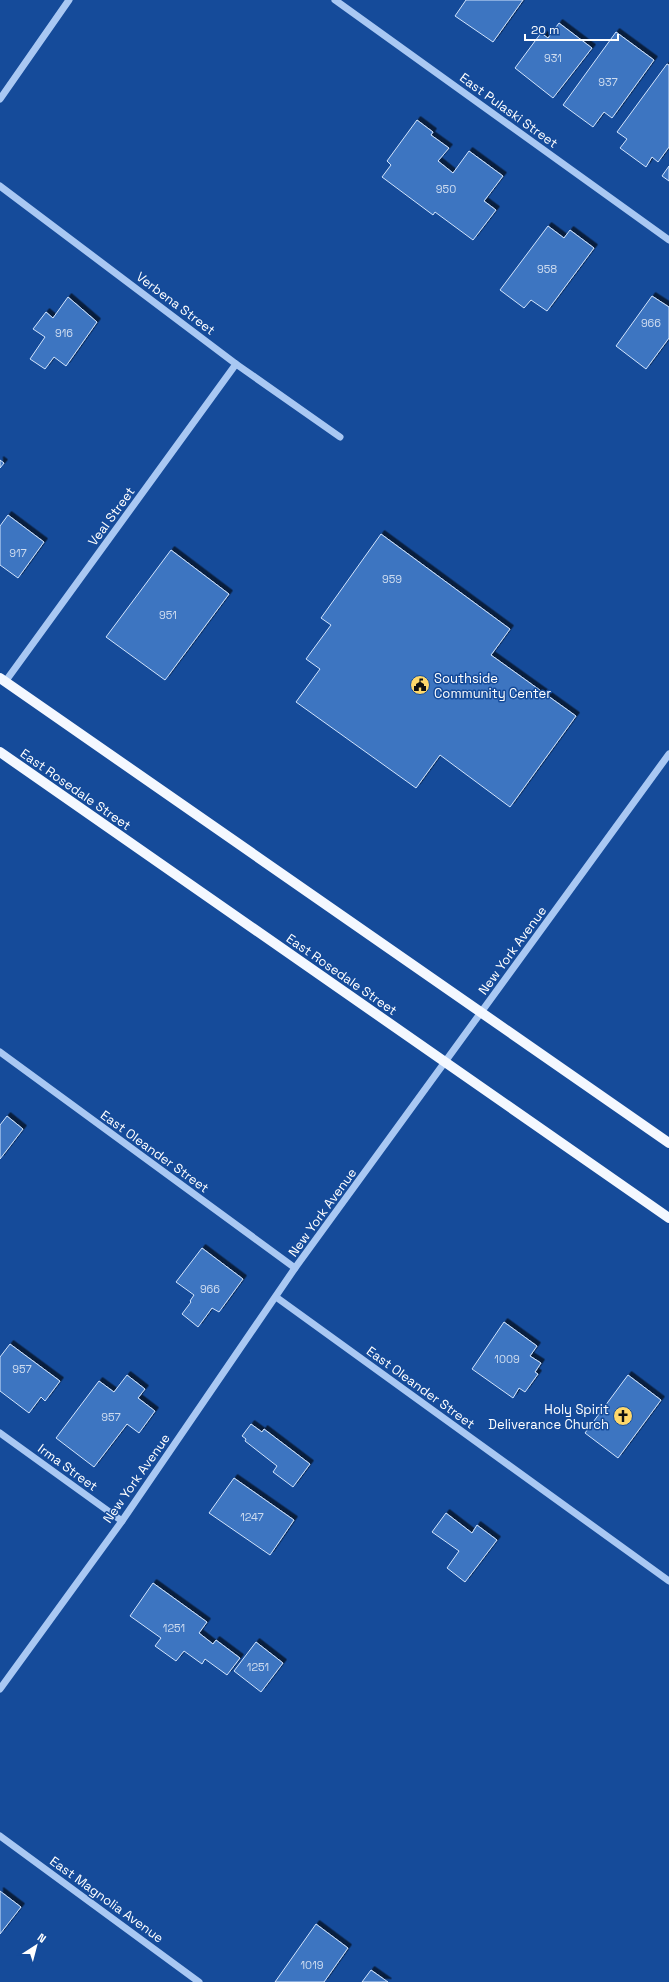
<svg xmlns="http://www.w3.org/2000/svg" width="669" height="1982" font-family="'Space Grotesk',sans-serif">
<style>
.building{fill:#3d75c1;stroke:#d1e4fd;filter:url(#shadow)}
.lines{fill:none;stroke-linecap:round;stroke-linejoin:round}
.minor{stroke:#a9c8f3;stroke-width:7}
.major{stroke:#f4f8ff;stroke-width:10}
.labels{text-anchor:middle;stroke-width:3;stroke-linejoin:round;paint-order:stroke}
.number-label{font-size:11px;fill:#cedcf0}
.street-label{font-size:13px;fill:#fff;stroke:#154b9a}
.poi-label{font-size:13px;fill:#fff;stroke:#154b9a;text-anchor:start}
</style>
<defs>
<filter id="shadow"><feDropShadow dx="3.5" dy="-3.5" stdDeviation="0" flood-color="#0009"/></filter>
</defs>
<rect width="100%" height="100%" fill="#154b9a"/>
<!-- building -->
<g class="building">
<path d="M466,0H523L493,42L455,16Z"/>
<path d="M559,23L592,48L553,98L515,68L541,33L548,38Z"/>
<path d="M616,32L654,60L612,118L604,112L593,127L563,105Z"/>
<path d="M667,64L669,65V147L658,162L652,157L646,167L620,148L627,139L617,132Z"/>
<path d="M417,120L433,132L431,135L449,148L438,161L453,173L469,151L503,176L484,201L496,210L473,240L435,212L433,215L382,177L391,165L387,161Z"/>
<path d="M669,166V181L662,176Z"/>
<path d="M548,226L564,238L570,230L594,248L547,311L531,300L524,308L500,290Z"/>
<path d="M652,296L669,307V338L646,369L616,346Z"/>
<path d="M68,297L97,322L66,366L54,357L45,369L30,359L45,337L33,329L46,312L53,318Z"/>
<path d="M0,460L4,463L0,468Z"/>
<path d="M8,515L44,542L18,578L0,565V526Z"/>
<path d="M381,534L510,629L491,655L576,716L510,807L440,755L416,788L296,702L320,669L306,659L331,625L321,618Z"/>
<path d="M171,550L229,594L165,680L106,637Z"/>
<path d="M7,1116L23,1129L0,1159V1125Z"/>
<path d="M202,1248L243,1279L219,1312L212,1308L198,1327L182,1314L191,1302L190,1301L194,1295L176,1282Z"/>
<path d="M504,1322L537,1346L530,1356L541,1363L535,1372L538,1374L525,1392L519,1388L513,1398L472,1369Z"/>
<path d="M10,1344L60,1381L45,1401L41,1397L29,1413L0,1391V1357Z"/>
<path d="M127,1375L145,1389L138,1398L155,1411L139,1433L127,1424L94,1467L56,1438L99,1381L114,1392Z"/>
<path d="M628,1375L661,1400L618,1458L585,1433Z"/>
<path d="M251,1424L262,1432L264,1429L310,1464L293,1487L273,1472L277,1466L245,1441L246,1439L242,1436Z"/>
<path d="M234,1478L294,1520L270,1555L209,1513Z"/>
<path d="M446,1513L472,1533L477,1525L497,1540L465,1582L447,1568L459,1551L432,1532Z"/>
<path d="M153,1583L207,1622L199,1633L213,1644L216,1640L240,1658L227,1675L205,1659L202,1664L184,1651L176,1661L155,1646L161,1638L130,1616Z"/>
<path d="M256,1642L283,1663L261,1692L234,1671Z"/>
<path d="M0,1891L21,1907L0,1934Z"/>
<path d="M316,1924L348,1948L324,1982H275Z"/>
<path d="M371,1970L388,1982H362Z"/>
</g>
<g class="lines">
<!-- minor -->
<g class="minor">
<path d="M335,0L669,240"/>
<path d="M0,99L69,0"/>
<path d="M0,186L236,364L340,437"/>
<path d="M5,682L236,364"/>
<path d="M0,1052L295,1268"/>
<path d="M276,1297L669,1581"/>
<path d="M0,1433L122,1521"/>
<path d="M0,1689L122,1521L295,1268L669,754"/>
<path d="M0,1836L199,1982"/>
</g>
<!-- major -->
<g class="major">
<path d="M0,678L669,1143"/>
<path d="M0,752L669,1218"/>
</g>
</g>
<!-- icons -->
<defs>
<symbol id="civic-disc" viewBox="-11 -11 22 22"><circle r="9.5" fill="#ffd86a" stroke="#154b9a"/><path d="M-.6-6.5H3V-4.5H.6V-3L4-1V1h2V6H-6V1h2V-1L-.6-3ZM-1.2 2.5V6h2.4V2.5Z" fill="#111"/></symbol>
<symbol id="church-disc" viewBox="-11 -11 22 22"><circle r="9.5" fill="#ffd86a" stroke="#154b9a"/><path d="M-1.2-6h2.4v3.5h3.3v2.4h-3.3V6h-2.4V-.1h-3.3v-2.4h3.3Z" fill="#111"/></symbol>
</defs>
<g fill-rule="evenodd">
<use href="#civic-disc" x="409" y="674" width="22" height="22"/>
<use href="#church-disc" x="612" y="1405" width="22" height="22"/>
</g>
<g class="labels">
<!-- number labels -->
<g class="number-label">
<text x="553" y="62">931</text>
<text x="608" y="86">937</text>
<text x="446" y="193">950</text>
<text x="547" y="273">958</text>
<text x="651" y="327">966</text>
<text x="64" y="337">916</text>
<text x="18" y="557">917</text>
<text x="392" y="583">959</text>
<text x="168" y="619">951</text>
<text x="210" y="1293">966</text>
<text x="507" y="1363">1009</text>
<text x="22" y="1373">957</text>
<text x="111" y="1421">957</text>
<text x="252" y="1521">1247</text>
<text x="174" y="1632">1251</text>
<text x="258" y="1671">1251</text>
<text x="312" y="1969">1019</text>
</g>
<!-- street labels -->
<g class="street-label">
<text transform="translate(509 110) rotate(36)" y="5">East Pulaski Street</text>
<text transform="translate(176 303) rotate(37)" y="5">Verbena Street</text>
<text transform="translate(111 516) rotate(-54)" y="5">Veal Street</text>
<text transform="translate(76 789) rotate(35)" y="5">East Rosedale Street</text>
<text transform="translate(512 950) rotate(-54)" y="5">New York Avenue</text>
<text transform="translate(342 974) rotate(35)" y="5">East Rosedale Street</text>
<text transform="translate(155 1151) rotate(36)" y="5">East Oleander Street</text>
<text transform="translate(322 1212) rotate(-54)" y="5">New York Avenue</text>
<text transform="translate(421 1387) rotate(36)" y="5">East Oleander Street</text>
<text transform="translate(68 1467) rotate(36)" y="5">Irma Street</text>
<text transform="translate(136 1478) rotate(-55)" y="5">New York Avenue</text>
<text transform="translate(107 1899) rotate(36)" y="5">East Magnolia Avenue</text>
</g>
<!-- poi labels -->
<g class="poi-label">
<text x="434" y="683">Southside<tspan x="434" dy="15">Community Center</tspan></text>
<text x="609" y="1414" text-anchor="end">Holy Spirit<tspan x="609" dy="15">Deliverance Church</tspan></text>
</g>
</g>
<!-- north arrow -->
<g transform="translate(36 1946) rotate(36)" stroke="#154b9a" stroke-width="3" paint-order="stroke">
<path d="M0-3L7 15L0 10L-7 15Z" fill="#ffffff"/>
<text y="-6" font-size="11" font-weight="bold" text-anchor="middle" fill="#ffffff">N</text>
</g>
<!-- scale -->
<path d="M525 34v6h93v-6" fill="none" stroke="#ffffff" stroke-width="2"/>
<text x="531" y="34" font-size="12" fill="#ffffff" stroke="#154b9a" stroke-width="3" paint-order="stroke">20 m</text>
</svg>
